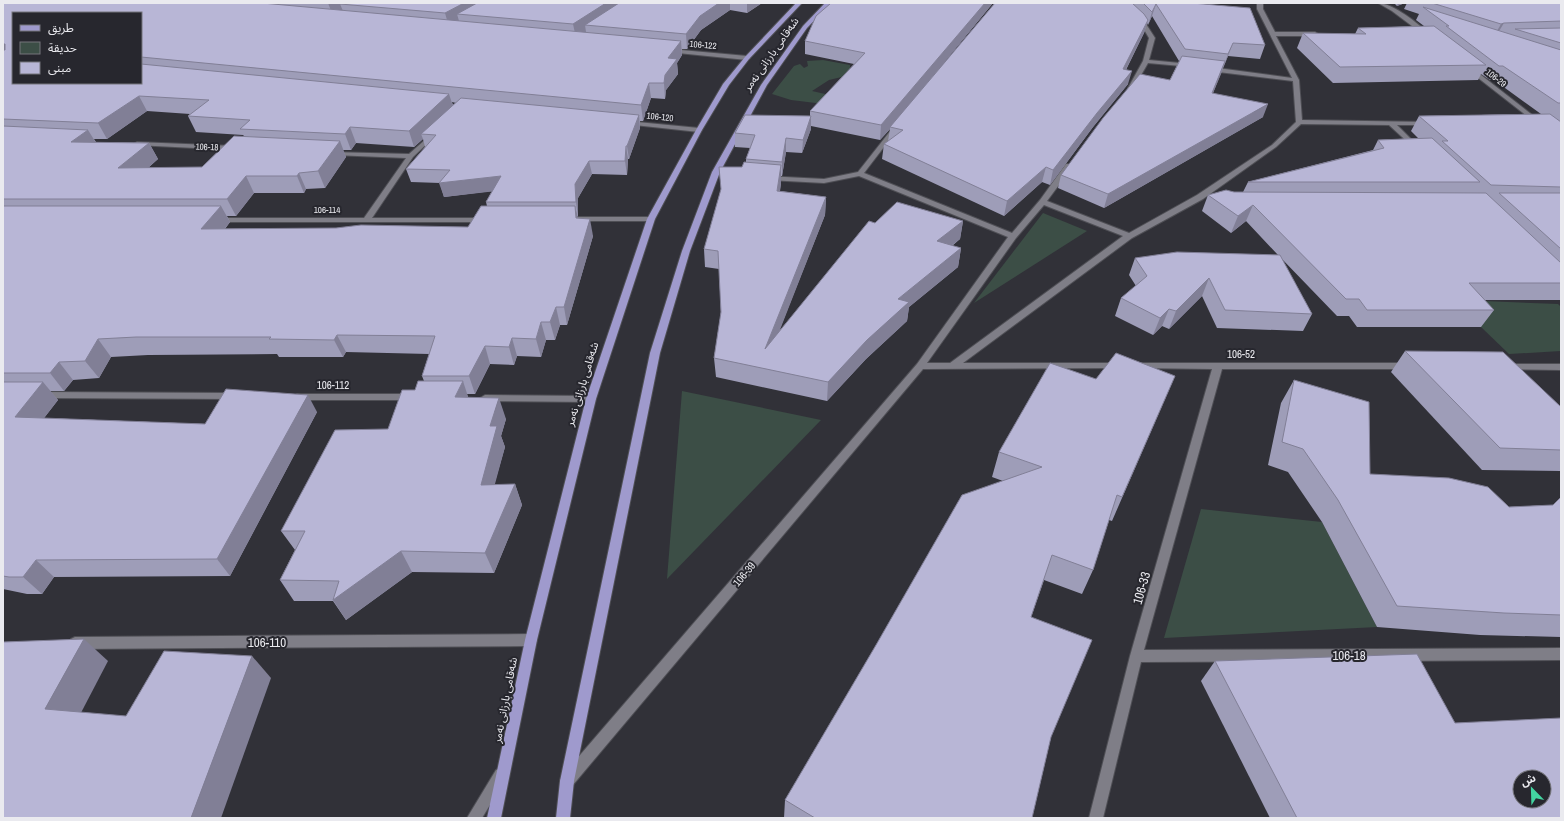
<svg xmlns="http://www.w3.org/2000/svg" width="1564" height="821" font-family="'Archivo Narrow','Noto Sans Arabic',sans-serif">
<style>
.green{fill:#3c4e46}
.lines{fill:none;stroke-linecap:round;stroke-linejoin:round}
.street-casing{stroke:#4f4f55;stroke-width:2}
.primary-casing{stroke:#4f4f55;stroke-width:2}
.street{fill:#7f7e87;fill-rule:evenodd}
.primary{fill:#9f9acd;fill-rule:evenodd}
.wall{fill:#9e9db8;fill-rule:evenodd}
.shaded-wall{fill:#817f96}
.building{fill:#b8b6d6;stroke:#817f96;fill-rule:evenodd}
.labels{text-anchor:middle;stroke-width:4;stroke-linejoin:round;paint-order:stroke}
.far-street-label{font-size:9px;fill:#eaeaef;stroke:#27272e}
.street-label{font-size:11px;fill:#eaeaef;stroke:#27272e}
.near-street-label{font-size:13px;fill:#eaeaef;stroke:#27272e}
</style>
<rect width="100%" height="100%" fill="#313138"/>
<!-- green -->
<g class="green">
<path d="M823,60L850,65V75L829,80L812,91L834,96L824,104L791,100L772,94L794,66L800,64L804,68L808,66L807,61Z"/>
<path d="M1043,213L1087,231L974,303Z"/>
<path d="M1458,300L1558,304L1561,307V351L1509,354L1481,327Z"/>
<path d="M682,391L821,420L667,579Z"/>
<path d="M1201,509L1322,522L1377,627L1164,638Z"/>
</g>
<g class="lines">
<defs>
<g id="street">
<path d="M1118,3H1124L1146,24L1155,38L1149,60L1190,64L1193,66L1192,67L1148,63L1133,89H1129L1128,88L1143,61L1149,38L1142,26Z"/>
<path d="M1257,3H1263V9L1275,32H1315L1318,34L1315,36H1276L1299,80L1302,120L1429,122V124L1427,125H1397L1418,146V148H1414L1389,125L1301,124L1276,147L1203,199L1132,238L963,363H1118L1121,364L1123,366L1121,368L923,369L572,786L567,788L562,786L560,781L562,776L917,364L1008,237L859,176L824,183L768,180L764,178L765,176L824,179L858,172L895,125L897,124L900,126L864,173L1012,233L1040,200L1066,164H1069L1073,166L1047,201L1129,233L1197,195L1272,145L1296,122L1293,81L1210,71L1207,69L1210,67L1292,78L1257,9ZM1044,205L1123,236L950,363H927L1016,238Z"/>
<path d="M1378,3C1393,3 1419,24 1429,34L1424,35L1392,11Z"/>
<path d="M670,49L747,56L750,58L747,60L668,52L667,51Z"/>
<path d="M1468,68H1472L1540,121V123H1536L1468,70Z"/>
<path d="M627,121L699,128L702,130L699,132L625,124V122Z"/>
<path d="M434,132L437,134L436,135L413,157L372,218H488V222H215L211,220L215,218H364L406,158L333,155L329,153L331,152L409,154Z"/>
<path d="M137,142L235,146L238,148L235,150L135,145L134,144Z"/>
<path d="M574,217H651L655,219L651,221H574Z"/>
<path d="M1136,363H1406L1411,366L1406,369H1222L1144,650L1561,648V660L1141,662L1103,818H1089L1130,656L1212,369L1133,368L1131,366L1133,364Z"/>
<path d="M1504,364H1561V370L1501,369L1499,367Z"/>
<path d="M41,392L235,393L240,396L235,399L41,398L36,395Z"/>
<path d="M297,394H413L418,397L413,400H297L292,397Z"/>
<path d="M485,395L591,396L596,399L591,402L485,401L480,398Z"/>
<path d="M531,634L535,636L537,640L535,644L531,646L75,649L71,647L69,643L71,639L75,637Z"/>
<path d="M501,768L506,770L508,775L482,818H467L496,770Z"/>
</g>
<g id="primary">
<path d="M796,3H802L749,59L729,85L702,130L655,219L596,399L537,640L501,818H487L525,640L586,399L647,219L696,130L723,84L745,57Z"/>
<path d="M825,3H831L807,28L767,85L720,172L690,251L660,353L574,781L570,818H556L560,781L650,353L682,251L712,172L761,85L803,26Z"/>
</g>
</defs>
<!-- street casing -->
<use href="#street" class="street-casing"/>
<!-- primary casing -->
<use href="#primary" class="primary-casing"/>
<!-- street -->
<use href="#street" class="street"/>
<!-- primary -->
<use href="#primary" class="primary"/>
</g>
<!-- wall -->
<g class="wall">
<path d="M3,3H762L747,13L730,10L701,30L687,49H682V55L677,63L678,74L666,90L665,99L651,98L643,121H640V128L629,159H628L627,175L592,174L578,198V216H577L578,218L593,236L567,325H560L555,340H546L541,357L517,356L514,365L490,364L475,394H467L468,397L506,419L501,436L505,447L494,485L515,484L522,505L494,573L412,572L346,620L333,601H294L280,580L295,550L281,531L388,429L415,390L424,381L422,376L429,354L346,352L343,357H279L277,354L148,355L111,357L99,378L73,380L64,391H50L58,400L44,418L205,424L317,412L230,576L54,577L42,594H27L3,589ZM141,13V83H13ZM452,102L456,103L453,105ZM147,111L190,114L188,116L196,132L243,135L244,136L202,167L148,168L158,159L149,143L96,142L94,139H107ZM423,139L425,147L406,169L411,182L440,183L444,197L492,191L486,202L487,206L468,227L225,229L230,222L227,216H236L254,193H304L306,189L325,188L346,157L343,150H351L356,143L414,147Z"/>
<path d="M831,3H993L932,77L995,3H1192L1265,45L1260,59L1228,56L1213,93L1263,117L1104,208L1058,188L1061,175L1170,80L1179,61L1152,16L1148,25L1147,23L1144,33L1126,70L1128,84L1093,127L1050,185L1042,182L1004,216L882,159L884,144L888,141L890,129L880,140L811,126V129L802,153L786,152L782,176H781V183L780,191L826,197L825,215L779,331L875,223L963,221L960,239L952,246L961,248L958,267L909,307L907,321L866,359L827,401L716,377L714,358L721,312L719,269L705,267L704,249L742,167L746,162V159L750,148L735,147V133L810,116V111L854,64L805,54V41Z"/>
<path d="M1394,3H1405L1397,6Z"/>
<path d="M1407,3H1561V300H1484L1494,310L1481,327H1357L1349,316H1337L1281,258L1312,314L1303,331L1217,328L1202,296L1169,329L1162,326L1153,335L1115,316L1121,298L1136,286L1129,275L1135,258L1278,255L1246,221L1231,233L1202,211L1208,195L1234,192H1243L1248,182L1373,150L1378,140L1418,138L1411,131L1419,116L1541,114L1494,80H1490L1481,74L1478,80L1333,83L1297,48L1303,33L1355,34L1358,28L1424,26L1416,20L1419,14L1404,9Z"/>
<path d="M1405,351L1561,407V471L1482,470L1391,372Z"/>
<path d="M1175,376L1112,521L1109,520L1093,570L1082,594L1044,580L1031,617L1051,737L1032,818H784L785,800L1003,481L992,477L999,452L1096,379Z"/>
<path d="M1294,380L1370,474L1509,507L1553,505L1561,497V637L1480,635L1377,627L1322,522L1288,472L1268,465L1281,403Z"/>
<path d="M1215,661L1455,723L1561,818H1270L1201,681Z"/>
</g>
<!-- shaded-wall -->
<g class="shaded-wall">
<path d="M328,3H360L340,4L343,11L333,16Z"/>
<path d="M464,3H492L457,14L459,21L449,27L445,13Z"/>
<path d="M606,3H629L585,25L586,32L576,38L573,24Z"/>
<path d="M719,3H730V10L701,30L687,49L686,34L700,16Z"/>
<path d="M747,3H762L747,13Z"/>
<path d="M985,3H993L891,127H890V129L880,140L881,125Z"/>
<path d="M1398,3H1405L1397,6Z"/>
<path d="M1156,4L1152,16L1148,25L1152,12Z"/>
<path d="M1148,20L1144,33L1119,83L1123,69Z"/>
<path d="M1504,23L1496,36L1493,38L1501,24Z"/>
<path d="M681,41L682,55L677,63L678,74L666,90L665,99L664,83L668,58Z"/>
<path d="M1233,43L1228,56L1223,68L1228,54Z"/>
<path d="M3,44H5L13,57L3,60Z"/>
<path d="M1225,61L1221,74L1208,105L1212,93Z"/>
<path d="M1132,71L1128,84L1093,127L1050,185L1053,170L1097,113Z"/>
<path d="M649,83L651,98L643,121L641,105Z"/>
<path d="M449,94L454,109L421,134L423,139L414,147L409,131Z"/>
<path d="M139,96L147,111L107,139L98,123Z"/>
<path d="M1268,104L1263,117L1104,208L1108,194Z"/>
<path d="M639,115L640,128L629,159L627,146Z"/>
<path d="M811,116V129L802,153L803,140Z"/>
<path d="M350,127L356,143L351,150L345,134Z"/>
<path d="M88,130L98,146L71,142Z"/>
<path d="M786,138V152L782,176V162Z"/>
<path d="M340,141L346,157L325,188L318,171Z"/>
<path d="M149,143L158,159L128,185L118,168Z"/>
<path d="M626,146L628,159L627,175L625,161Z"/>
<path d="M589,161L592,174L578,198V216L576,202L575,184Z"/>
<path d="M781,165V183L777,208V191Z"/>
<path d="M1046,167L1042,182L1004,216L1007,201Z"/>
<path d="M299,173L306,189L304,193L297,176Z"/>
<path d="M246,176L254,193L236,216L227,199Z"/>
<path d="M501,176L505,190L444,197L439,183Z"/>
<path d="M826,197L825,215L765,368V349Z"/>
<path d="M1253,205L1246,221L1231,233L1238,216Z"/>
<path d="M221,206L230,222L211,246L201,229Z"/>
<path d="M575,206L579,222L576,218Z"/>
<path d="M590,219L593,236L567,325L564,307Z"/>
<path d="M963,221L960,239L934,259L937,241Z"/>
<path d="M961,248L958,267L909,307L907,321L866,359L827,401L828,382L898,299Z"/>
<path d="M1209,278L1202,296L1169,329L1176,311Z"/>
<path d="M556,307L560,325L555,340L550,322Z"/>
<path d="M1169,309L1162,326L1153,335L1160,318Z"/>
<path d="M541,322L546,340L541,357L536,339Z"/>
<path d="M337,335L346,352L343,357L334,340Z"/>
<path d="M512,338L517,356L514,365L509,347Z"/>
<path d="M98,339L111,357L99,378L85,361Z"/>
<path d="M485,346L490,364L475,394L469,376Z"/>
<path d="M59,362L73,380L64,391L50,373Z"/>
<path d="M463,381L470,403L455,397Z"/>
<path d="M43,382L58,400L31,435L15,417Z"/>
<path d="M308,395L317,412L230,576L217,559Z"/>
<path d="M499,398L506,419L501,436L505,447L489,506L481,485L490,426Z"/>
<path d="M515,484L522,505L494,573L485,553Z"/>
<path d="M401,551L412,572L346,620L333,600Z"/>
<path d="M36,560L54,577L42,594L23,577Z"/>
<path d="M84,639L108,661L72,730L45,709Z"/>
<path d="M252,656L271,678L221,818H191Z"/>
</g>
<!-- building -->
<g class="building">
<path d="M3,3H262L681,41L668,58L677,59L665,75L664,83H649L641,105L141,57V13H13V83H141V64L449,94L409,131L350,127L345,134L240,129L250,120L188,116L209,100L139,96L98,123L3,119V50H5V44H3Z"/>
<path d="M342,3H464L445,13L340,4Z"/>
<path d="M477,3H606L573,24L457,14Z"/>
<path d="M619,3H719L700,16L686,34L585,25Z"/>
<path d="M831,3H985L881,125L810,111L865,53L805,41L816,16Z"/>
<path d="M995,3H1132L1144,14L1148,20L1123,69L1132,71L1097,113L1053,170L1046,167L1007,201L884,144L903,130L890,127Z"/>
<path d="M1143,3H1192L1250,8L1265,45L1233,43L1228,54L1185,49L1156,4L1152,12Z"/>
<path d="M1432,3H1561V21L1504,23L1501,24Z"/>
<path d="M1423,7L1561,50V103H1558L1503,66H1499L1446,26H1449Z"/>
<path d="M1434,26L1486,65L1340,67L1303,33L1366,34L1358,28Z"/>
<path d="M1561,28V43L1515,29Z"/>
<path d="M1182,56L1225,61L1212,93L1268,104L1108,194L1061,175L1103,118L1140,74L1170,80Z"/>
<path d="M461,98L639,115L627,146H626L625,161H589L575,184L576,202H486L501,176L439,183L450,170L406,169L436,135L421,134Z"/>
<path d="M1550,114L1561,122V187L1491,185L1442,141H1448L1419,116Z"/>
<path d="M745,115L811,116L803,140L786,138L782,162L746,159L755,135L735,133Z"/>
<path d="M3,126L88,130L71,142L149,143L118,168L202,167L234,136L340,141L318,171L299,173L297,176H246L227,199H3Z"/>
<path d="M1432,138L1480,182H1248L1384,148L1378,140Z"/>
<path d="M744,162L781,165L777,191L826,197L765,349L869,221L875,223L897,202L963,221L937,241L961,248L898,299L909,302L867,340L828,382L714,358L721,312L718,251L704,249L721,189L719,167H742Z"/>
<path d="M1226,190L1234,192L1486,193L1561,263V283H1469L1494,310H1367L1359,299H1346L1253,205L1238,216L1208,195Z"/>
<path d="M1499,193H1561V249Z"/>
<path d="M3,206H221L201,229L336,228L361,225L468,227L481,206H575L576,218L590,219L564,307H556L550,322H541L536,339L512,338L509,347L485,346L469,376H422L435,336L337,335L334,340L269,339L271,337H136L98,339L85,361L59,362L50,373H3Z"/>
<path d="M1177,252L1280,255L1312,314L1225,310L1209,278L1176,311L1169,309L1160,318L1121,298L1147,276L1135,258Z"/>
<path d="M1405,351L1503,352L1561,407V450L1500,448Z"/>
<path d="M1116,353L1175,376L1122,497L1117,495L1093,570L1052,555L1031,617L1092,640L1051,737L1032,818H815L785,800L876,645L962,495L1042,467L999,452L1050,363L1096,379Z"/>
<path d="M1294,380L1369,402L1370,474L1449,478L1488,487L1509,507L1553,505L1561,497V615L1504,613L1397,606L1338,500L1303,449L1282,442Z"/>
<path d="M418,381H463L455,397L499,398L490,426H497L481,485L515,484L485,553L401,551L333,600L339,581L280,580L305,531H281L335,430L388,429L402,390H415Z"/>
<path d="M3,382H43L15,417L205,424L226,389L308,395L217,559L36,560L23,577H9L3,576Z"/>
<path d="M84,639L45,709L126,716L164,651L252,656L191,818H3V642Z"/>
<path d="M1417,654L1455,723L1561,718V818H1297L1215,661ZM1520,777H1544V801H1520Z"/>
</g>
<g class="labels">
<!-- far-street labels -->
<g class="far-street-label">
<text transform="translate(703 45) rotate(5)" y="3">106-122</text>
<text transform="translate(1496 78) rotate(38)" y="3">106-29</text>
<text transform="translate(660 117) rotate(6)" y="3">106-120</text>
<text transform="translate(207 147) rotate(2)" y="3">106-18</text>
<text x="327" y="213">106-114</text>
</g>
<!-- street labels -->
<g class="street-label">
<text transform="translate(771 54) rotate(-55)" y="4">شەقامی بارزانی نەمر</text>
<text x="1241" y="358">106-52</text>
<text transform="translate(582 384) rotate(-73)" y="4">شەقامی بارزانی نەمر</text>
<text x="333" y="389">106-112</text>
<text transform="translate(744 574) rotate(-50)" y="4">106-39</text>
<text transform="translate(505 700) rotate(-79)" y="4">شەقامی بارزانی نەمر</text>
</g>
<!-- near-street labels -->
<g class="near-street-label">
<text transform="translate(1141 588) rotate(-74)" y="5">106-33</text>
<text x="267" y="647">106-110</text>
<text x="1349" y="660">106-18</text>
</g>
</g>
<!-- border -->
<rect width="1564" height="821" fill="none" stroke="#eaeaef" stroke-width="8"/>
<!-- legend -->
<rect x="12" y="12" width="130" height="72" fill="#27272e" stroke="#75757b"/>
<rect x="20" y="25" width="20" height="6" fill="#9f9acd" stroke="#75757b"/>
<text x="48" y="32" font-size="12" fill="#eaeaef">طريق</text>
<rect x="20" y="42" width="20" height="12" fill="#3c4e46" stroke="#75757b"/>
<text x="48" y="52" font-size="12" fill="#eaeaef">حديقة</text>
<rect x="20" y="62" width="20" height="12" fill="#b8b6d6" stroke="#75757b"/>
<text x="48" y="72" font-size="12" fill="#eaeaef">مبنى</text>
<!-- north arrow -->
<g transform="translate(1532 789) rotate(337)"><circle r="19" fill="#27272e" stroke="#75757b"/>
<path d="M0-3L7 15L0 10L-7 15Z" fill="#43d4a0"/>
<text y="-6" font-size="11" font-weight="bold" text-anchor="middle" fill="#eaeaef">ش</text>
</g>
</svg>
